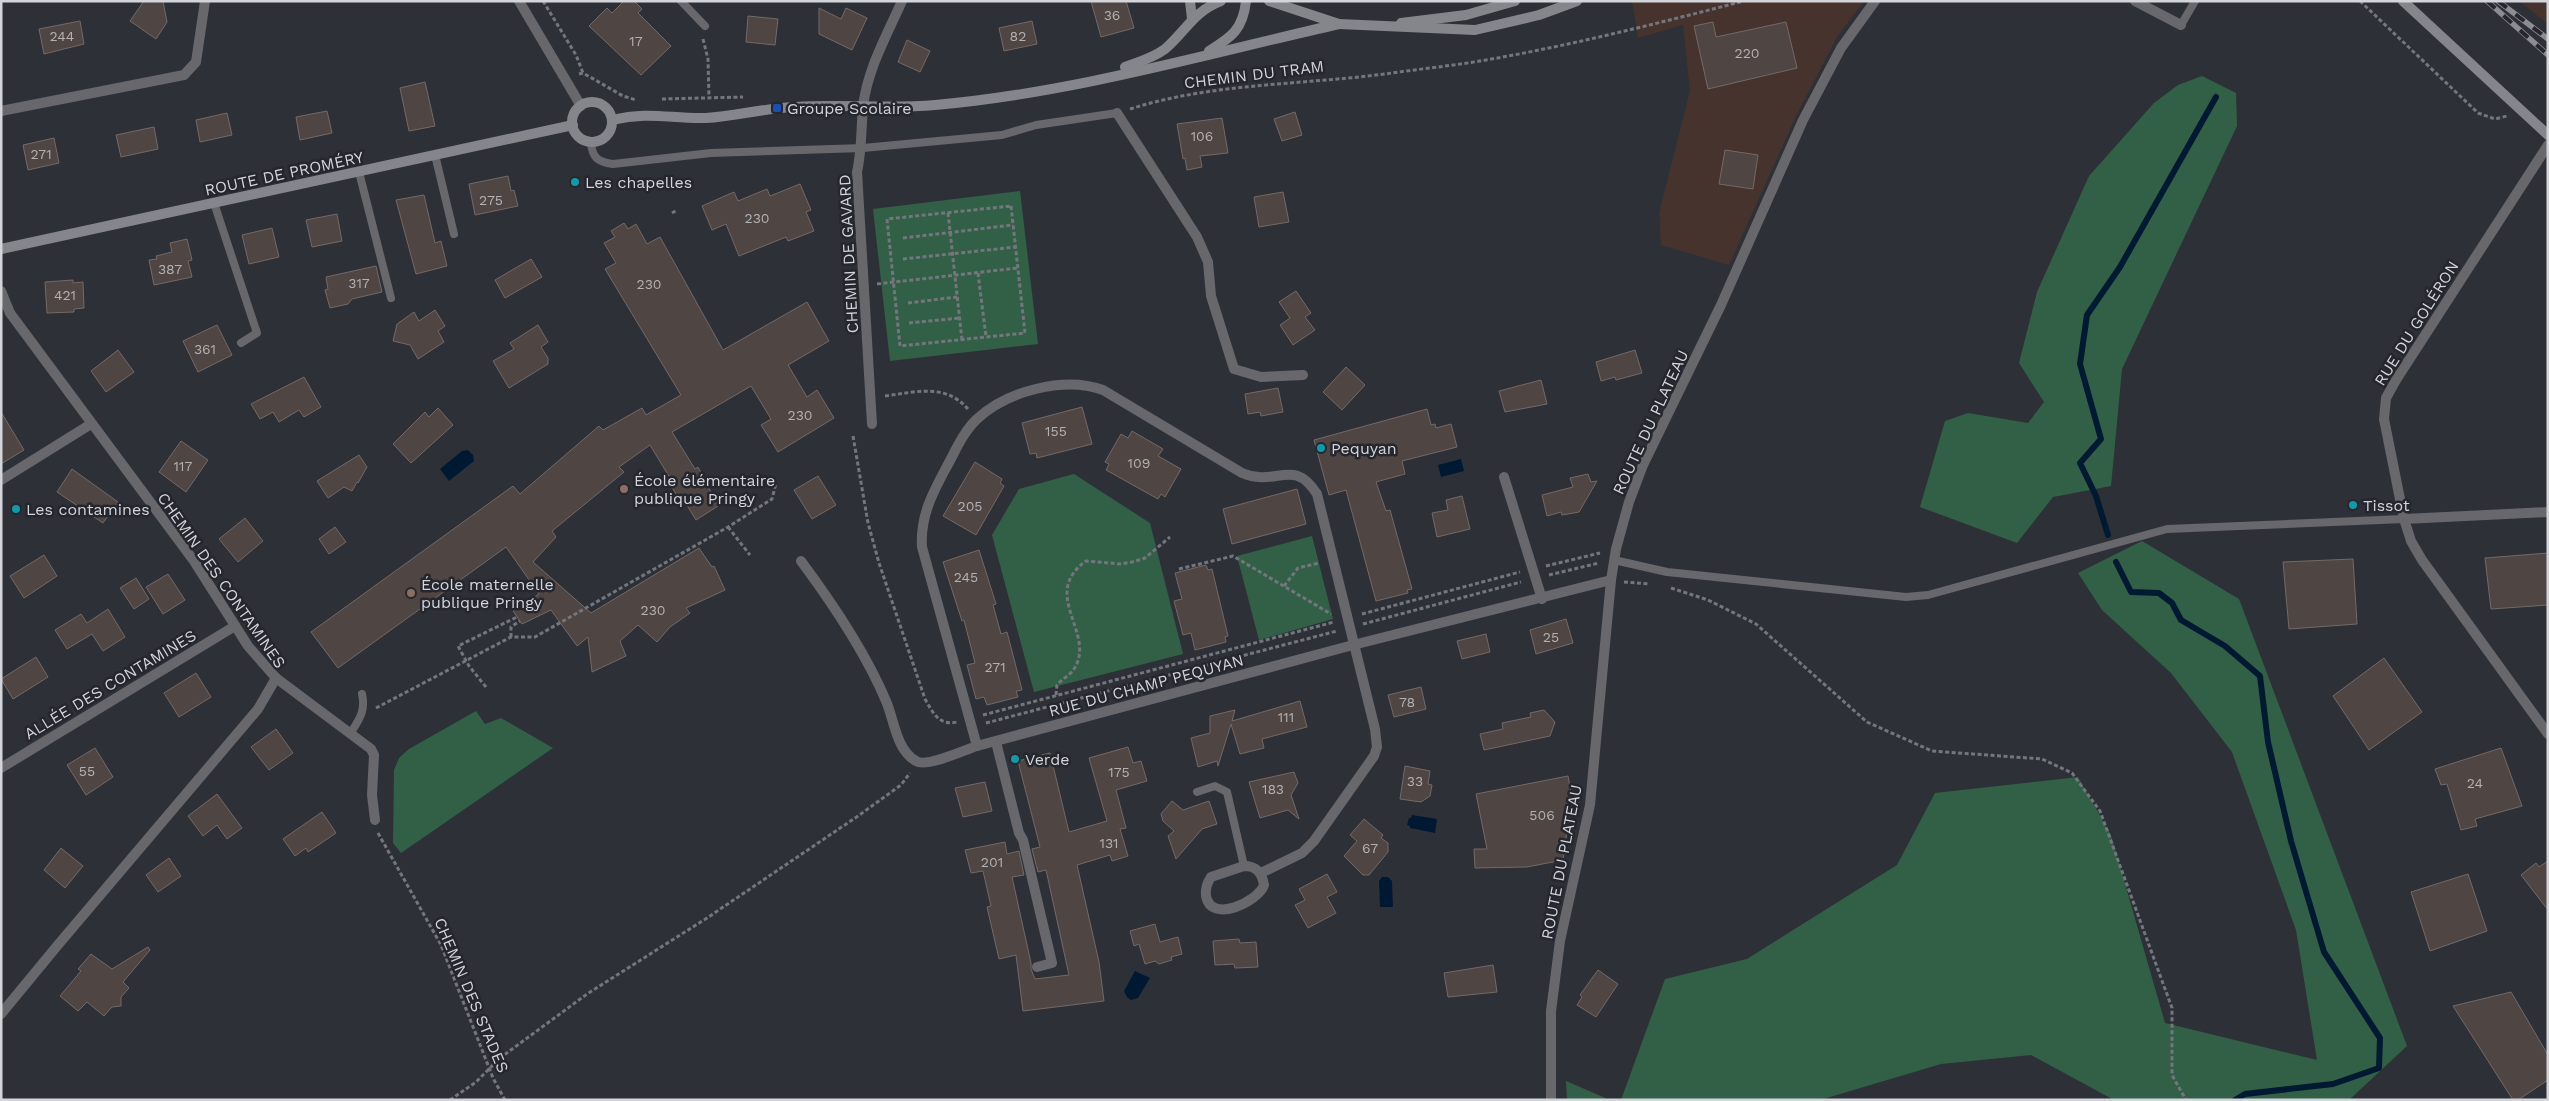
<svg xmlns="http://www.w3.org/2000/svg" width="2549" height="1101" font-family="'Work Sans',sans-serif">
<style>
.industrial{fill:#46332d}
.green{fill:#326046}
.water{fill:#001932}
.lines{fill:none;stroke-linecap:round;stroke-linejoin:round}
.stream{stroke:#001932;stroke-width:6}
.building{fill:#4f4542;stroke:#746966}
.path{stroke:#74767d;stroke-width:3;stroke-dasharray:4 2.5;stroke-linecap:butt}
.lane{stroke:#67676c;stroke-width:8}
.street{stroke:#67676c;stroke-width:10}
.secondary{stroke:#85868c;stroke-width:10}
.rail-casing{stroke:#8b8d93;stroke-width:5.5}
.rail{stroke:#25262e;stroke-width:4;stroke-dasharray:11;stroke-linecap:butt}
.transit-dot{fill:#1a4fb4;stroke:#25262e;stroke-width:2}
.culture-dot{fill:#0f9aa8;stroke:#25262e;stroke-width:2}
.education-dot{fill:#8d6e63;stroke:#25262e;stroke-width:2}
.labels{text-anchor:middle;stroke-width:5;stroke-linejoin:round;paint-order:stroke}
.number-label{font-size:14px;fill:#b2b1b4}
.street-label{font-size:16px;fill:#d3d5da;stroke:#25262e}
.poi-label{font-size:16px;fill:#d3d5da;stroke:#25262e;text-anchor:start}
</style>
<rect width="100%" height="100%" fill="#2e3038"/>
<!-- industrial -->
<g class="industrial">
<path d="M1632,1H1864L1837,37L1796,116L1729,265L1661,245L1659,213L1690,91L1683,25L1638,38Z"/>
<path d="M2519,1H2548V24Z"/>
</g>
<!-- green -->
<g class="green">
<path d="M2202,76L2236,93L2237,126L2122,369L2111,486L2053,497L2017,543L1920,507L1945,421L1968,413L2028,423L2044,402L2019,363L2037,292L2089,176L2154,103L2178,85Z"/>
<path d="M1020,191L1038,344L890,361L873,209Z"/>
<path d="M1074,474L1150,523L1183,654L1034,692L992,535L1019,489Z"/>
<path d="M1312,536L1333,619L1259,640L1237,556Z"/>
<path d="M2142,541L2239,599L2407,1046L2349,1100H2114L2031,1055L1941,1064L1820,1100H1621L1665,979L1747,959L1897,865L1935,793L2078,777L2111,835L2165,1023L2317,1060L2296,930L2232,752L2171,673L2102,610L2078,573Z"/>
<path d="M476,711L485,724L501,718L553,748L401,853L393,843L394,770L399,758L409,749Z"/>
<path d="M1566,1081L1610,1100H1567Z"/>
</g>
<!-- water -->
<g class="water">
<path d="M468,450L473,455L474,461L449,481L440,469L462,451Z"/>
<path d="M1461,459L1464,471L1441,477L1438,465Z"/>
<path d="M1412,815L1437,819L1435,833L1410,828V826L1407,825L1409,818H1411Z"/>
<path d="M1382,877H1388L1392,881L1393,907H1380L1379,881Z"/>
<path d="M1135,971L1150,978L1138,998L1131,1000L1127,997L1124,991Z"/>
</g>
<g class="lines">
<!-- stream -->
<g class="stream">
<path d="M2108,535L2096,496L2080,463L2101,439L2080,364L2087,315L2120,267L2216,97"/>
<path d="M2116,562L2131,592L2159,593L2172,603L2181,620L2225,646L2260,676L2268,742L2291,841L2324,952L2380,1038L2379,1068L2333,1084L2245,1094L2235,1100"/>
</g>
</g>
<!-- building -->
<g class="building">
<path d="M144,1H163L167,22L156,39L130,21Z"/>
<path d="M624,1H634L642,9L638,13L671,46L641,75L589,26L607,8L612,13Z"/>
<path d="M1091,1H1126L1134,28L1101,37Z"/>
<path d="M819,8L841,19L846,8L867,18L852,50L819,34Z"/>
<path d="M748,16L778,19L775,45L746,42Z"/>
<path d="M80,21L84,44L44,54L39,29Z"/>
<path d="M1032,21L1037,44L1004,51L999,28Z"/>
<path d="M1713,22L1716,37L1786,22L1797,68L1708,89L1694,26Z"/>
<path d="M907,40L930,51L920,72L898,62Z"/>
<path d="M425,82L435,126L409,131L400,88Z"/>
<path d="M327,111L332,133L300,140L296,117Z"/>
<path d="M1295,112L1302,135L1282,141L1274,119Z"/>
<path d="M227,113L232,135L200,142L196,120Z"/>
<path d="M1222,118L1228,153L1200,156L1202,167L1187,170L1185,158L1183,159L1177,124Z"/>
<path d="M154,127L158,149L121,157L116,135Z"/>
<path d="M54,138L59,163L28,170L23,145Z"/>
<path d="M1725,150L1758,155L1753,189L1719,184Z"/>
<path d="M508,176L511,191L514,190L518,206L475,215L469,184Z"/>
<path d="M800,184L811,210L806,212L814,231L788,241L786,237L739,256L726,224L712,230L702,206L734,192L738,201L767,189L770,196Z"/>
<path d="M1283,192L1289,222L1259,227L1254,197Z"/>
<path d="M424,195L435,243L441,241L447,266L416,274L396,200Z"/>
<path d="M337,214L342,241L312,247L306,220Z"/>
<path d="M624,223L628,229L636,224L647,244L660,237L723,350L807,302L829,341L788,365L807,397L817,390L834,418L778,452L761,425L771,419L751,386L672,432L695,469L698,467L718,506L696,520L685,502L682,504L670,484L673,483L650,445L619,467L624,472L552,531L556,537L533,562L591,613L699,548L712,567L714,566L725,590L686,608L690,613L670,627L657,642L638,625L620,641L626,656L592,672L588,637L577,646L551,610L522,624L513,611L539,594L506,547L338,668L311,632L513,486L520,494L599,426L603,430L642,408L646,415L681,395L605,269L616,263L604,243L615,237L611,231Z"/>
<path d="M272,228L279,257L249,264L242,235Z"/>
<path d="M187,239L192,260L188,261L192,277L154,285L149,260L157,259L156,256L172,252L170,243Z"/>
<path d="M531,259L542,277L505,298L495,280Z"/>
<path d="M376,266L382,292L352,299L348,304L330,308L325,290L328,289L326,277Z"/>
<path d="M73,280V283L83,282L84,308L74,309V312L47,313L45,282Z"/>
<path d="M1296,291L1311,313L1305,317L1315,330L1293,345L1280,325L1290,318L1279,302Z"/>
<path d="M435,310L445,326L438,331L444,342L418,359L410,345L393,341L397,324L414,312L419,321Z"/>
<path d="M217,325L232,355L198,372L183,341Z"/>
<path d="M538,325L548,342L541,347L548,358V364L509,388L493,361L514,349L510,343Z"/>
<path d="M118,350L134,372L106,392L91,371Z"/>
<path d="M1635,350L1642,373L1616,380L1615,377L1601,381L1596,362Z"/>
<path d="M1346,367L1365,385L1342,410L1323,392Z"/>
<path d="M304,377L321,407L304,417L299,410L279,422L273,412L260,419L251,404Z"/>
<path d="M1541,380L1547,404L1505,412L1499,391Z"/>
<path d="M1278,388L1283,412L1261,416L1260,412L1248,414L1245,394Z"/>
<path d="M1082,407L1092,444L1037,458L1036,453L1030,454L1022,423Z"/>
<path d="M438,408L453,425L411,463L393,444L425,412L429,417Z"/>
<path d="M1427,409L1431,425L1435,424L1436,428L1451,424L1457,447L1402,461L1405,474L1376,482L1386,511L1390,510L1412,589L1407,590L1408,593L1376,601L1346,490L1329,495L1314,440Z"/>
<path d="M1,412L24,450L1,464Z"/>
<path d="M1132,431L1163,449L1158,456L1181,469L1165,497L1161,494L1158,499L1106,470L1109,464L1105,462L1121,434L1128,438Z"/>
<path d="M181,441L208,460L186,492L159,472Z"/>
<path d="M359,455L367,467L358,483L357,482L352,491L344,487L328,498L317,481Z"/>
<path d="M975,462L1002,479L1000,483L1004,486L976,535L943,516Z"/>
<path d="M72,469L118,502L103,523L57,492Z"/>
<path d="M1588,474L1591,482L1597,481L1579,512L1562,515L1561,512L1547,516L1542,495L1573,487L1570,478Z"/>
<path d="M818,476L836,505L812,519L794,490Z"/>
<path d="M1297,489L1306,524L1232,544L1223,509Z"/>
<path d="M1462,496L1470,529L1437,537L1432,513L1448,510L1446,500Z"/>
<path d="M245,518L263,541L238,562L219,539Z"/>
<path d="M335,527L346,542L329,554L319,539Z"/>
<path d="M979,550L996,604L993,605L1001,634L1007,632L1022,690L1016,691L1018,697L987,705L984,697L976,699L967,665L975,663L964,620L962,621L943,562Z"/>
<path d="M2548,553V605L2491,609L2485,558Z"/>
<path d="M44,555L57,576L24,598L10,576Z"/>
<path d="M2353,559L2357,624L2289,629L2283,562Z"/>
<path d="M1206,565L1208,570L1212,569L1228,636L1225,637L1226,642L1195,650L1191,633L1183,635L1174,601L1182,599L1175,573Z"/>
<path d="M168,574L185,600L163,614L146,587Z"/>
<path d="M136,578L149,599L134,609L120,588Z"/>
<path d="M108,609L125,637L103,651L92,634L67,649L55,630L81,614L87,623Z"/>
<path d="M1566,619L1573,643L1536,654L1530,630Z"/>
<path d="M1486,634L1490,652L1462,659L1457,641Z"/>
<path d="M36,657L48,677L13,699L1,679Z"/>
<path d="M2384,658L2422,712L2369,750L2333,696Z"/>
<path d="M196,673L211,697L179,717L164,693Z"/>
<path d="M1421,687L1426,709L1394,717L1388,695Z"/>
<path d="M1300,701L1307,727L1262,739L1264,748L1240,754L1231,724L1218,766L1217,761L1198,767L1191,738L1210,733V716L1235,710L1232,721Z"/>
<path d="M1544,710L1555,722L1550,736L1484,750L1480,734L1503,729L1502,723L1531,717L1530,713Z"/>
<path d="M276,729L293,753L269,770L251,747Z"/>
<path d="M1128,747L1133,763L1141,761L1147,781L1116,790L1126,828L1120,829L1128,856L1112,861L1110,855L1077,865L1099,962L1104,1001L1023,1011L1016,955L999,959L987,907L991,906L983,871L971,873L965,850L1005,842L1007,854L1019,851L1024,875L1012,877L1031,963V969L1035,979L1069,975L1046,870L1038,872L1032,849L1040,847L1018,761L1050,753L1069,832L1107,821L1089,758Z"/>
<path d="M95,748L113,777L86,795L67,765Z"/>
<path d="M2501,748L2522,806L2475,819L2477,826L2461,830L2447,784L2441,785L2435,769Z"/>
<path d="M1405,766L1430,771L1428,784L1432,785L1430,796L1421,802L1400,799Z"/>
<path d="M1294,772L1298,783L1291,795L1299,819L1288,810L1260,818L1249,782Z"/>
<path d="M1568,776L1574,808L1570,809L1563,860L1527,867L1475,868L1474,849H1487L1476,794Z"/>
<path d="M985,782L992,811L963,817L955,788Z"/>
<path d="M217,794L242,828L227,839L217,825L203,836L188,816Z"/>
<path d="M1172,801L1183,810L1209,801L1217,824L1202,829L1176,859L1168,836L1174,831L1163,821L1161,814Z"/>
<path d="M322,812L336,833L308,852L306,848L295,856L283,839Z"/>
<path d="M1364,819L1383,835L1381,838L1388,843V852L1369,875H1363L1344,856L1357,841L1350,835Z"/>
<path d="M61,848L83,866L65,888L44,870Z"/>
<path d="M169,858L181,876L158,892L146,875Z"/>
<path d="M2548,861V910L2521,875L2536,863L2539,867Z"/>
<path d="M1327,874L1337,892L1327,897L1336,913L1308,928L1295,905L1305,900L1299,889Z"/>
<path d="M2468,874L2487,931L2430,951L2411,892Z"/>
<path d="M1155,924L1160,942L1178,937L1182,954L1171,957L1172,960L1159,964L1155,961L1145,964L1139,944L1134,946L1130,931Z"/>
<path d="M1239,939L1240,943L1256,942L1258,967L1235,968L1234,964L1215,965L1213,941Z"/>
<path d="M148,947L150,950L123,982L129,988L121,997V1006L112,1007L104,1016L87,1002L78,1011L60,996L81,971L78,969L91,954L112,969Z"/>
<path d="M1493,965L1497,992L1448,997L1444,973Z"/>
<path d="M1598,970L1618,984L1596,1017L1577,1005L1582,997L1580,995Z"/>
<path d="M2511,992L2548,1055V1080L2518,1100H2513L2453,1006Z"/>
</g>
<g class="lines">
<!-- path -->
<g class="path">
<path d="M543,1L576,55L583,73"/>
<path d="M2360,1L2478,113L2495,119L2507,116"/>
<path d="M703,39L708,59L709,97"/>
<path d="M579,74L583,73L623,96L636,100"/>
<path d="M662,99L743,97"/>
<path d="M1130,109C1212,83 1300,85 1385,74C1418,69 1452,66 1486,60C1573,45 1659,23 1744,1"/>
<path d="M1011,206L1025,333L900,346L887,219Z"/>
<path d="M672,213L677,210"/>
<path d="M948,213L962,340"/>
<path d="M903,238L1013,225"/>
<path d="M903,259L1016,247"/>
<path d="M978,273L986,337"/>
<path d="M877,284L1018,268"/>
<path d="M908,303L957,297"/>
<path d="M909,323L960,318"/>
<path d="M885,396C916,392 945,383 968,409"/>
<path d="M853,436L868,523L879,563L925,699C933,713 939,726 957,722"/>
<path d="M728,527L750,555"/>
<path d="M1546,566L1600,553"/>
<path d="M1179,569L1233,556L1331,614"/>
<path d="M1549,575L1599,563"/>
<path d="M1624,582L1650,584"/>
<path d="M1284,586L1298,568L1319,563"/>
<path d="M1671,588L1708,600L1756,624L1867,722L1932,751L2042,759L2072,773L2100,811L2172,1008V1075L2186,1100"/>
<path d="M1362,614L1520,572"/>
<path d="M1363,624L1521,582"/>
<path d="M511,637V627L520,621"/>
<path d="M486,687L469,666L458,646L517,617"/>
<path d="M1056,695L1057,685C1062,679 1070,675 1074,669C1097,633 1039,595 1086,561L1121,564L1132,562L1145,558L1170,537"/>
<path d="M376,708L511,637H535L728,527L772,499L776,483"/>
<path d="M983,715L1334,622"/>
<path d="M986,723L1337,631"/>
<path d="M378,833L441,945L493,1078L505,1100"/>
<path d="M450,1100L476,1082L500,1058L587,994L707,918L858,816L901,785L910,773"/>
</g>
<!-- lane -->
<g class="lane">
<path d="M681,1L705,26"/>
<path d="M2181,25L2195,1"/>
<path d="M591,142C592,157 597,162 613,164L711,153L863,148L1002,135L1036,125L1117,113"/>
<path d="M435,155L454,234"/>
<path d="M359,172L391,298"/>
<path d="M214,203L257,333L241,343"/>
<path d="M1614,560L1667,572L1906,597L1928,595L2167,529L2404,519"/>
<path d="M350,734C359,720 366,711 362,694"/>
<path d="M1197,792L1215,786L1227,792L1244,866"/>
</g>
<!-- street -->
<g class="street">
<path d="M519,1L581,106"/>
<path d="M2135,1L2181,25"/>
<path d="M1,111L184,75L196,62L205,1"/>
<path d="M1117,113L1197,237L1208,262L1211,296L1234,369L1261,377L1303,375"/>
<path d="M2548,145L2396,380L2386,398L2384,419L2404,519L2411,541L2422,560L2548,734"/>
<path d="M1,291L10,313L194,561L248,646L276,678L258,709L57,946L1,1014"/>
<path d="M872,424L857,172C862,150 861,129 863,107C867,70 887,35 902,1"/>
<path d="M1504,477L1542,599"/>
<path d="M1,480L91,424"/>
<path d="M2404,519L2548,512"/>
<path d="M801,561C833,604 865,651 886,701C894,719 896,750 916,761C927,768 964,750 977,746L1353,645L1611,580"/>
<path d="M276,678L371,749L374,755L372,795L375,820"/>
<path d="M996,742L1019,833L1023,840L1052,963L1037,967"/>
<path d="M977,746L922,547C920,517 932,494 946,468C955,452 963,432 977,419C1007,391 1064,376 1103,390L1242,473C1277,488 1293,456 1317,494L1375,729L1377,747L1374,756L1314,841L1302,853L1261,873"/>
<path d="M1,768L235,626"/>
<path d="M1244,866C1257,866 1262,873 1264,885C1258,902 1211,924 1206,896C1205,889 1207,883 1211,877Z"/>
<path d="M1551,1100V1011L1560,941L1590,805L1611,580L1616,549L1629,502L1643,465L1721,305L1803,120L1841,48L1875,1"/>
</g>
<!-- secondary -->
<g class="secondary">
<path d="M1190,1L1192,19"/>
<path d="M1269,1L1339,24L1475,30L1539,15L1577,1"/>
<path d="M2403,1L2548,135"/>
<path d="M1401,23L1466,15L1515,1"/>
<path d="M1209,51C1232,37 1243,29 1246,1"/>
<path d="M1125,67C1139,62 1153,58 1165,49C1185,32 1194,11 1221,1"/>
<circle cx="592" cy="122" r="20"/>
<path d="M612,120C650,111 670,119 706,118C736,116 765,108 796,107C842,104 889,109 935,105C1072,93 1206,54 1339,24"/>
<path d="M1,249L573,125"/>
</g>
<defs>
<g id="rail">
<path d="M2487,1L2548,55"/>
<path d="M2498,1L2548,39"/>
</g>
</defs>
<!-- rail casing -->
<use href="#rail" class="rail-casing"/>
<!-- rail -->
<use href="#rail" class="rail"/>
</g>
<!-- markers -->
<rect class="transit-dot" x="772" y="103" width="10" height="10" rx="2.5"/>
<g class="culture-dot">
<circle cx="575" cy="182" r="5"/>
<circle cx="1321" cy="448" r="5"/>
<circle cx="2353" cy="505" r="5"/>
<circle cx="16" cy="509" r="5"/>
<circle cx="1015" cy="759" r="5"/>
</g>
<g class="education-dot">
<circle cx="624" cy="489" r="5"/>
<circle cx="411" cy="593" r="5"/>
</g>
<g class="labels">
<!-- number labels -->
<g class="number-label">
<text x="1112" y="20">36</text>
<text x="62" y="41">244</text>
<text x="1018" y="41">82</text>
<text x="636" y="46">17</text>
<text x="1747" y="58">220</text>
<text x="1202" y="141">106</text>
<text x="41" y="159">271</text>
<text x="491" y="205">275</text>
<text x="757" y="223">230</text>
<text x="170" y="274">387</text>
<text x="359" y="288">317</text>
<text x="649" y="289">230</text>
<text x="65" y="300">421</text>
<text x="205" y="354">361</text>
<text x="800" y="420">230</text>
<text x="1056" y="436">155</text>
<text x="1139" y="468">109</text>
<text x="183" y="471">117</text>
<text x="970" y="511">205</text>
<text x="966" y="582">245</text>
<text x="653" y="615">230</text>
<text x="1551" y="642">25</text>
<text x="995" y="672">271</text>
<text x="1407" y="707">78</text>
<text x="1286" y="722">111</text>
<text x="87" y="776">55</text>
<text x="1119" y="777">175</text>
<text x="1415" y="786">33</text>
<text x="2475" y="788">24</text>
<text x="1273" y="794">183</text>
<text x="1542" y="820">506</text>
<text x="1109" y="848">131</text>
<text x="1370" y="853">67</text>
<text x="992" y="867">201</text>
</g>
<!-- street labels -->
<g class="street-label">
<text transform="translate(1254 74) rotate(-7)" y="6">CHEMIN DU TRAM</text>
<text transform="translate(284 173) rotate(-12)" y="6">ROUTE DE PROMÉRY</text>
<text transform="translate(848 254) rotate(-93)" y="6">CHEMIN DE GAVARD</text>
<text transform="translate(2416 323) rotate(-58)" y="6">RUE DU GOLÉRON</text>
<text transform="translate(1650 422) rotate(-65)" y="6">ROUTE DU PLATEAU</text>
<text transform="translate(222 580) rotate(55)" y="6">CHEMIN DES CONTAMINES</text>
<text transform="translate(110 684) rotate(-31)" y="6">ALLÉE DES CONTAMINES</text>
<text transform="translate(1146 685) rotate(-15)" y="6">RUE DU CHAMP PEQUYAN</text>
<text transform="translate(1561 862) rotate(-79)" y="6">ROUTE DU PLATEAU</text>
<text transform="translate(472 995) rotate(67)" y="6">CHEMIN DES STADES</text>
</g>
<!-- poi labels -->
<g class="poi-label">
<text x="787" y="114">Groupe Scolaire</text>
<text x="585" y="188">Les chapelles</text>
<text x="1331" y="454">Pequyan</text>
<text x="634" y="486">École élémentaire<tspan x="634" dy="18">publique Pringy</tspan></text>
<text x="2363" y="511">Tissot</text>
<text x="26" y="515">Les contamines</text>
<text x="421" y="590">École maternelle<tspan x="421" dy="18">publique Pringy</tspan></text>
<text x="1025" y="765">Verde</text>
</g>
</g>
<!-- border -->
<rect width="2549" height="1101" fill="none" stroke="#d3d5da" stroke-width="5"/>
</svg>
